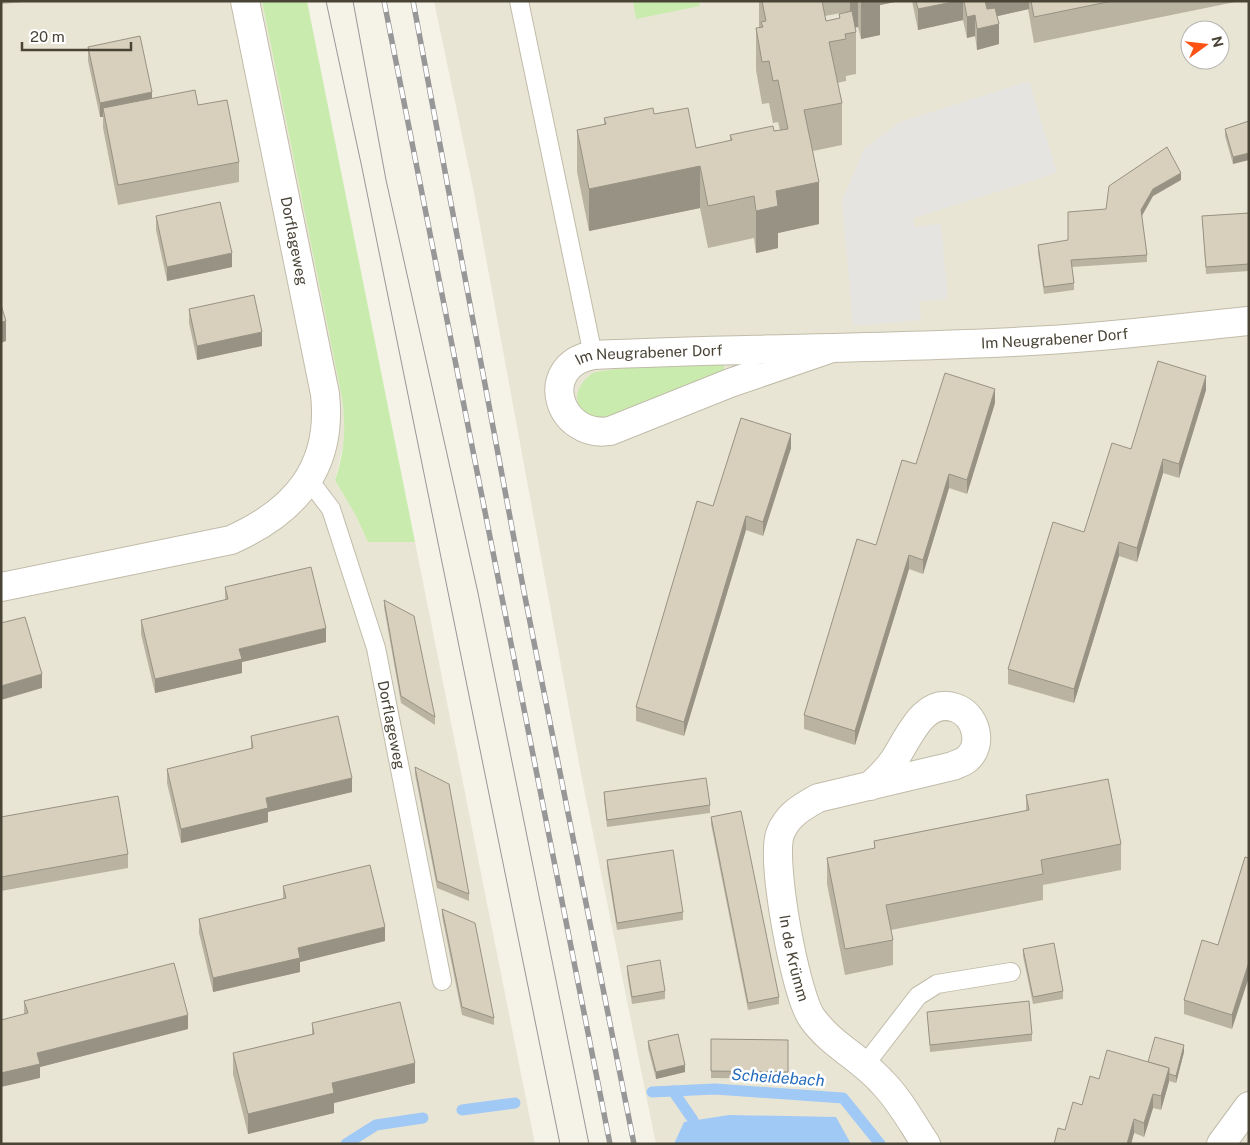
<svg xmlns="http://www.w3.org/2000/svg" width="1250" height="1145" font-family="'Public Sans',sans-serif">
<style>
.residential{fill:#e9e5d5;fill-rule:evenodd}
.green{fill:#c9ecae}
.parking{fill:#e6e4e0}
.water{fill:#a0c9f6}
.lines{fill:none;stroke-linecap:round;stroke-linejoin:round}
.stream{stroke:#a0c9f6;stroke-width:11}
.service-casing{stroke:#c1bca9;stroke-width:20}
.minor-casing{stroke:#c1bca9;stroke-width:30}
.service{stroke:#fff;stroke-width:18}
.minor{stroke:#fff;stroke-width:28}
.tram{stroke:#979797;stroke-width:1}
.rail-casing{stroke:#979797;stroke-width:5.5}
.rail{stroke:#fff;stroke-width:4;stroke-dasharray:11;stroke-linecap:butt}
.wall{fill:#bab3a2;fill-rule:evenodd}
.shaded-wall{fill:#979284}
.building{fill:#d8d0bc;stroke:#979284}
.labels{text-anchor:middle;stroke-width:5;stroke-linejoin:round;paint-order:stroke}
.street-label{font-size:15px;fill:#494436;stroke:#fff}
.water-label{font-size:16px;font-style:italic;fill:#266dbd;stroke:#fff}
</style>
<rect width="100%" height="100%" fill="#f5f2e8"/>
<!-- residential -->
<g class="residential">
<path d="M1,1H262L342,398L345,421L344,443L335,480L356,516L368,542H415L535,1144H1Z"/>
<path d="M434,1H1249V1144H656L581,774L473,188ZM1190,30H1220V60H1190Z"/>
</g>
<!-- green -->
<g class="green">
<path d="M262,1H307L415,542H368L356,516L335,480C345,452 346,427 342,398Z"/>
<path d="M633,1H699L700,6L636,19Z"/>
<path d="M716,356L725,363L723,372L599,421C594,418 588,416 584,412C569,399 581,379 595,372Z"/>
</g>
<!-- parking -->
<path class="parking" d="M1029,81L1057,173L914,218V227L941,224L948,299L919,301L921,320L853,326L842,201L864,149L900,122Z"/>
<!-- water -->
<path class="water" d="M729,1115L836,1117L851,1144H674L684,1122Z"/>
<g class="lines">
<!-- stream -->
<g class="stream">
<path d="M673,1091L693,1120"/>
<path d="M652,1092L715,1089L843,1098L880,1144"/>
<path d="M462,1110L515,1103"/>
<path d="M346,1144L376,1125L423,1118"/>
</g>
<defs>
<g id="service">
<path d="M519,1L593,355"/>
<path id="s1" d="M309,480L331,509L376,648L442,981"/>
<path d="M864,1066L918,996L937,984L1011,972"/>
</g>
<g id="minor">
<path id="s2" d="M832,348L730,383L610,431C558,439 536,366 593,355C738,348 885,349 1031,341C1103,338 1176,328 1249,321"/>
<path d="M1,587L231,540C296,511 333,467 325,394L245,1"/>
<path id="s3" d="M870,786C879,778 887,770 894,760C908,740 923,696 956,708C976,715 984,745 967,759C964,762 957,764 953,766L818,798C802,807 787,815 780,834C771,861 795,994 812,1018C831,1045 861,1058 882,1082C900,1100 912,1123 926,1144"/>
<path d="M1221,1144L1249,1106"/>
</g>
</defs>
<!-- service casing -->
<use href="#service" class="service-casing"/>
<!-- minor casing -->
<use href="#minor" class="minor-casing"/>
<!-- service -->
<use href="#service" class="service"/>
<!-- minor -->
<use href="#minor" class="minor"/>
<!-- tram -->
<g class="tram">
<path d="M326,1L362,168L560,1144"/>
<path d="M353,1L386,180L478,593L589,1144"/>
</g>
<defs>
<g id="rail">
<path d="M384,1L610,1144"/>
<path d="M413,1L524,592L634,1144"/>
</g>
</defs>
<!-- rail casing -->
<use href="#rail" class="rail-casing"/>
<!-- rail -->
<use href="#rail" class="rail"/>
</g>
<!-- wall -->
<g class="wall">
<path d="M1,1H35L1,4Z"/>
<path d="M759,1H900L880,5V35L861,39L858,27H855L856,32V74L846,76V81L837,83L842,103V145L813,151L819,224L778,233V248L756,253L754,238L708,248L700,208L589,231L577,172V130L604,125V118L654,114L696,148L730,141V135L780,130L778,122L773,123L769,103L762,104L756,70V28H759ZM846,12L839,14V18L826,21L825,16Z"/>
<path d="M912,1H1240L1034,43L1028,9L997,16L999,44L977,50L975,36L967,38L963,20L918,30Z"/>
<path d="M88,47L152,98L198,105L239,162V182L118,205L103,128V117H100L88,61Z"/>
<path d="M1249,121L1233,164L1225,136V129Z"/>
<path d="M1181,180L1153,196L1142,216L1147,255V262L1072,267L1074,283V290L1044,294L1038,252V245L1068,241Z"/>
<path d="M1249,213V271L1206,274L1202,216Z"/>
<path d="M156,216L232,267L167,281L156,230Z"/>
<path d="M189,309L262,346L197,360L189,323Z"/>
<path d="M1206,390L1179,478L1163,473L1137,562L1119,556L1074,703L1008,684V669L1131,449Z"/>
<path d="M995,403L967,494L949,488L923,574L909,569L855,745L804,729V715L876,545L916,464Z"/>
<path d="M791,448L763,536L746,530L684,736L636,721V707L713,506Z"/>
<path d="M225,587L326,642L242,662V673L155,693L141,634V620L225,600Z"/>
<path d="M384,600L435,717V725L401,703L384,607Z"/>
<path d="M251,736L352,792L268,812V822L181,843L167,783V769L251,749Z"/>
<path d="M415,767L469,894V901L437,888L415,774Z"/>
<path d="M604,792L710,805V813L607,827L604,799Z"/>
<path d="M1026,795L1121,844V870L1043,885V900L891,930L893,940V965L845,975L827,884V858L874,849V841L1026,811Z"/>
<path d="M1,817L128,854V868L1,891Z"/>
<path d="M711,817L779,997V1004L748,1010L711,824Z"/>
<path d="M1245,857L1232,1029L1184,1014V1000L1218,945Z"/>
<path d="M607,860L683,912V920L617,930L607,867Z"/>
<path d="M283,886L385,941L300,962V972L213,992L199,933V919L283,899Z"/>
<path d="M442,909L494,1018V1025L462,1015L442,916Z"/>
<path d="M1023,949L1063,991V999L1033,1004L1023,956Z"/>
<path d="M627,966L665,991V999L632,1004L627,973Z"/>
<path d="M24,1001L188,1029L40,1067V1078L24,1014Z"/>
<path d="M927,1012L1032,1034V1041L930,1052Z"/>
<path d="M312,1023L415,1083L334,1103V1113L248,1134L233,1074V1053L312,1034Z"/>
<path d="M711,1039L788,1040V1079L711,1078Z"/>
<path d="M648,1041L685,1072L656,1079L648,1048Z"/>
<path d="M1184,1052L1176,1083L1169,1081L1161,1110L1153,1108L1144,1137L1134,1133L1131,1144H1054L1065,1130L1099,1079L1148,1062Z"/>
</g>
<!-- shaded-wall -->
<g class="shaded-wall">
<path d="M850,1H858V27L850,29Z"/>
<path d="M861,1H900L880,5V35L861,39Z"/>
<path d="M957,1H963V20L918,30V9Z"/>
<path d="M985,1H1029V9L985,19Z"/>
<path d="M975,15V36L967,38V17Z"/>
<path d="M999,24V44L977,50V29Z"/>
<path d="M152,92V106L103,108V117H100V103Z"/>
<path d="M1249,153V160L1233,164V157Z"/>
<path d="M700,166V208L589,231V189Z"/>
<path d="M1181,173V180L1153,196L1141,217V210L1153,189Z"/>
<path d="M819,182V224L778,233V248L756,253V211L776,191Z"/>
<path d="M232,253V267L167,281V267Z"/>
<path d="M6,321V341L1,343V322Z"/>
<path d="M262,332V346L197,360V346Z"/>
<path d="M1206,376V390L1179,478V464Z"/>
<path d="M995,389V403L967,494V480Z"/>
<path d="M791,434V448L763,536V522Z"/>
<path d="M1163,459V473L1137,562V548Z"/>
<path d="M949,474V488L923,574V560Z"/>
<path d="M746,516V530L684,736V722Z"/>
<path d="M1119,542V556L1074,703V689Z"/>
<path d="M909,555V569L855,745V731Z"/>
<path d="M326,628V642L242,662V673L155,693V679L239,649Z"/>
<path d="M42,674V688L1,700V686Z"/>
<path d="M352,778V792L268,812V822L181,843V829L266,798Z"/>
<path d="M385,927V941L300,962V972L213,992V978L298,948Z"/>
<path d="M1249,962V977L1232,1029V1015Z"/>
<path d="M188,1015V1029L40,1067V1078L1,1087V1073L37,1053Z"/>
<path d="M1184,1045V1052L1176,1083V1076Z"/>
<path d="M415,1063V1083L334,1103V1113L248,1134V1114L332,1083Z"/>
<path d="M685,1065V1072L656,1079V1072Z"/>
<path d="M1169,1068V1082L1161,1110V1096Z"/>
<path d="M1153,1094V1108L1144,1137V1123Z"/>
<path d="M1134,1119V1133L1131,1144H1127Z"/>
</g>
<!-- building -->
<g class="building">
<path d="M762,1H822L826,21L840,18L839,14L852,11L856,32L845,34L846,39L829,42L842,103L804,110L819,182L776,191L778,206L756,211L754,196L708,206L700,166L589,189L577,130L606,124L604,118L653,108L654,114L688,108L696,148L732,140L730,135L773,126L774,131L788,129L778,80L773,81L769,61L762,62L756,28L763,27L761,22L766,21Z"/>
<path d="M916,1H957L918,9Z"/>
<path d="M964,1H985L987,9L995,8L999,24L977,29L975,15L967,17Z"/>
<path d="M1031,1H1112L1034,17Z"/>
<path d="M140,36L152,92L100,103L88,47Z"/>
<path d="M195,90L198,105L227,100L239,162L118,185L103,108Z"/>
<path d="M1249,121V153L1233,157L1225,129Z"/>
<path d="M1167,147L1181,173L1153,189L1141,210L1147,255L1071,260L1074,283L1044,287L1038,245L1068,240V212L1106,209L1109,186Z"/>
<path d="M220,202L232,253L167,267L156,216Z"/>
<path d="M1249,213V264L1206,267L1202,216Z"/>
<path d="M254,295L262,332L197,346L189,309Z"/>
<path d="M1,305L6,321L1,322Z"/>
<path d="M1158,361L1206,376L1179,464L1163,459L1137,548L1119,542L1074,689L1008,669L1053,522L1084,532L1112,443L1131,449Z"/>
<path d="M945,373L995,389L967,480L949,474L923,560L909,555L855,731L804,715L857,539L876,545L902,460L916,464Z"/>
<path d="M741,418L791,434L763,522L746,516L684,722L636,707L697,501L713,506Z"/>
<path d="M311,567L326,628L239,649L242,659L155,679L141,620L228,599L225,587Z"/>
<path d="M384,600L414,616L435,717L401,696Z"/>
<path d="M25,617L42,674L1,686V623Z"/>
<path d="M338,716L352,778L266,798L268,808L181,829L167,769L253,748L251,736Z"/>
<path d="M415,767L449,784L469,894L437,881Z"/>
<path d="M706,778L710,805L607,820L604,792Z"/>
<path d="M1108,779L1121,844L1041,860L1043,874L886,905L893,940L845,949L827,858L875,848L874,841L1029,810L1026,795Z"/>
<path d="M118,796L128,854L1,877V817Z"/>
<path d="M741,811L779,997L748,1003L711,817Z"/>
<path d="M673,850L683,912L617,923L607,860Z"/>
<path d="M1245,857L1249,858V962L1232,1015L1184,1000L1202,940L1218,945Z"/>
<path d="M370,865L385,927L298,948L300,958L213,978L199,919L286,898L283,886Z"/>
<path d="M442,909L475,923L494,1018L462,1007Z"/>
<path d="M1054,943L1063,991L1033,997L1023,949Z"/>
<path d="M660,960L665,991L632,997L627,966Z"/>
<path d="M174,963L188,1015L37,1053L40,1064L1,1073V1020L28,1013L24,1001Z"/>
<path d="M1029,1001L1032,1034L930,1045L927,1012Z"/>
<path d="M400,1002L415,1063L332,1083L334,1093L248,1114L233,1053L314,1034L312,1023Z"/>
<path d="M678,1034L685,1065L656,1072L648,1041Z"/>
<path d="M1155,1037L1184,1045L1176,1076L1169,1074V1068L1148,1062Z"/>
<path d="M711,1039L788,1040V1072L711,1071Z"/>
<path d="M1107,1050L1169,1068L1161,1096L1153,1094L1144,1123L1134,1119L1127,1144H1054L1058,1128L1065,1130L1073,1102L1082,1105L1090,1076L1099,1079Z"/>
</g>
<g class="labels">
<!-- street labels -->
<g class="street-label">
<text transform="translate(294 241) rotate(79)" y="5">Dorflageweg</text>
<text dy="5" stroke="none"><textPath href="#s2" startOffset="826">Im Neugrabener Dorf</textPath></text>
<text dy="5" stroke="none"><textPath href="#s2" startOffset="420">Im Neugrabener Dorf</textPath></text>
<text dy="5" stroke="none"><textPath href="#s1" startOffset="261">Dorflageweg</textPath></text>
<text dy="5" stroke="none"><textPath href="#s3" startOffset="520">In de Krümm</textPath></text>
</g>
<!-- water labels -->
<g class="water-label">
<text transform="translate(778 1077) rotate(4)" y="6">Scheidebach</text>
</g>
</g>
<!-- border -->
<rect width="1250" height="1145" fill="none" stroke="#494436" stroke-width="5"/>
<!-- north arrow -->
<g transform="translate(1205 45) rotate(75)"><circle r="24" fill="#ffffff" stroke="#b6b4af"/>
<path d="M0-4L9 19L0 12L-9 19Z" fill="#ff5215"/>
<text y="-8" font-size="14" font-weight="bold" text-anchor="middle" fill="#494436">N</text>
</g>
<!-- scale -->
<path d="M22 42v8h109v-8" fill="none" stroke="#494436" stroke-width="2.5"/>
<text x="30" y="42" font-size="15" fill="#494436" stroke="#ffffff" stroke-width="4" paint-order="stroke">20 m</text>
</svg>
